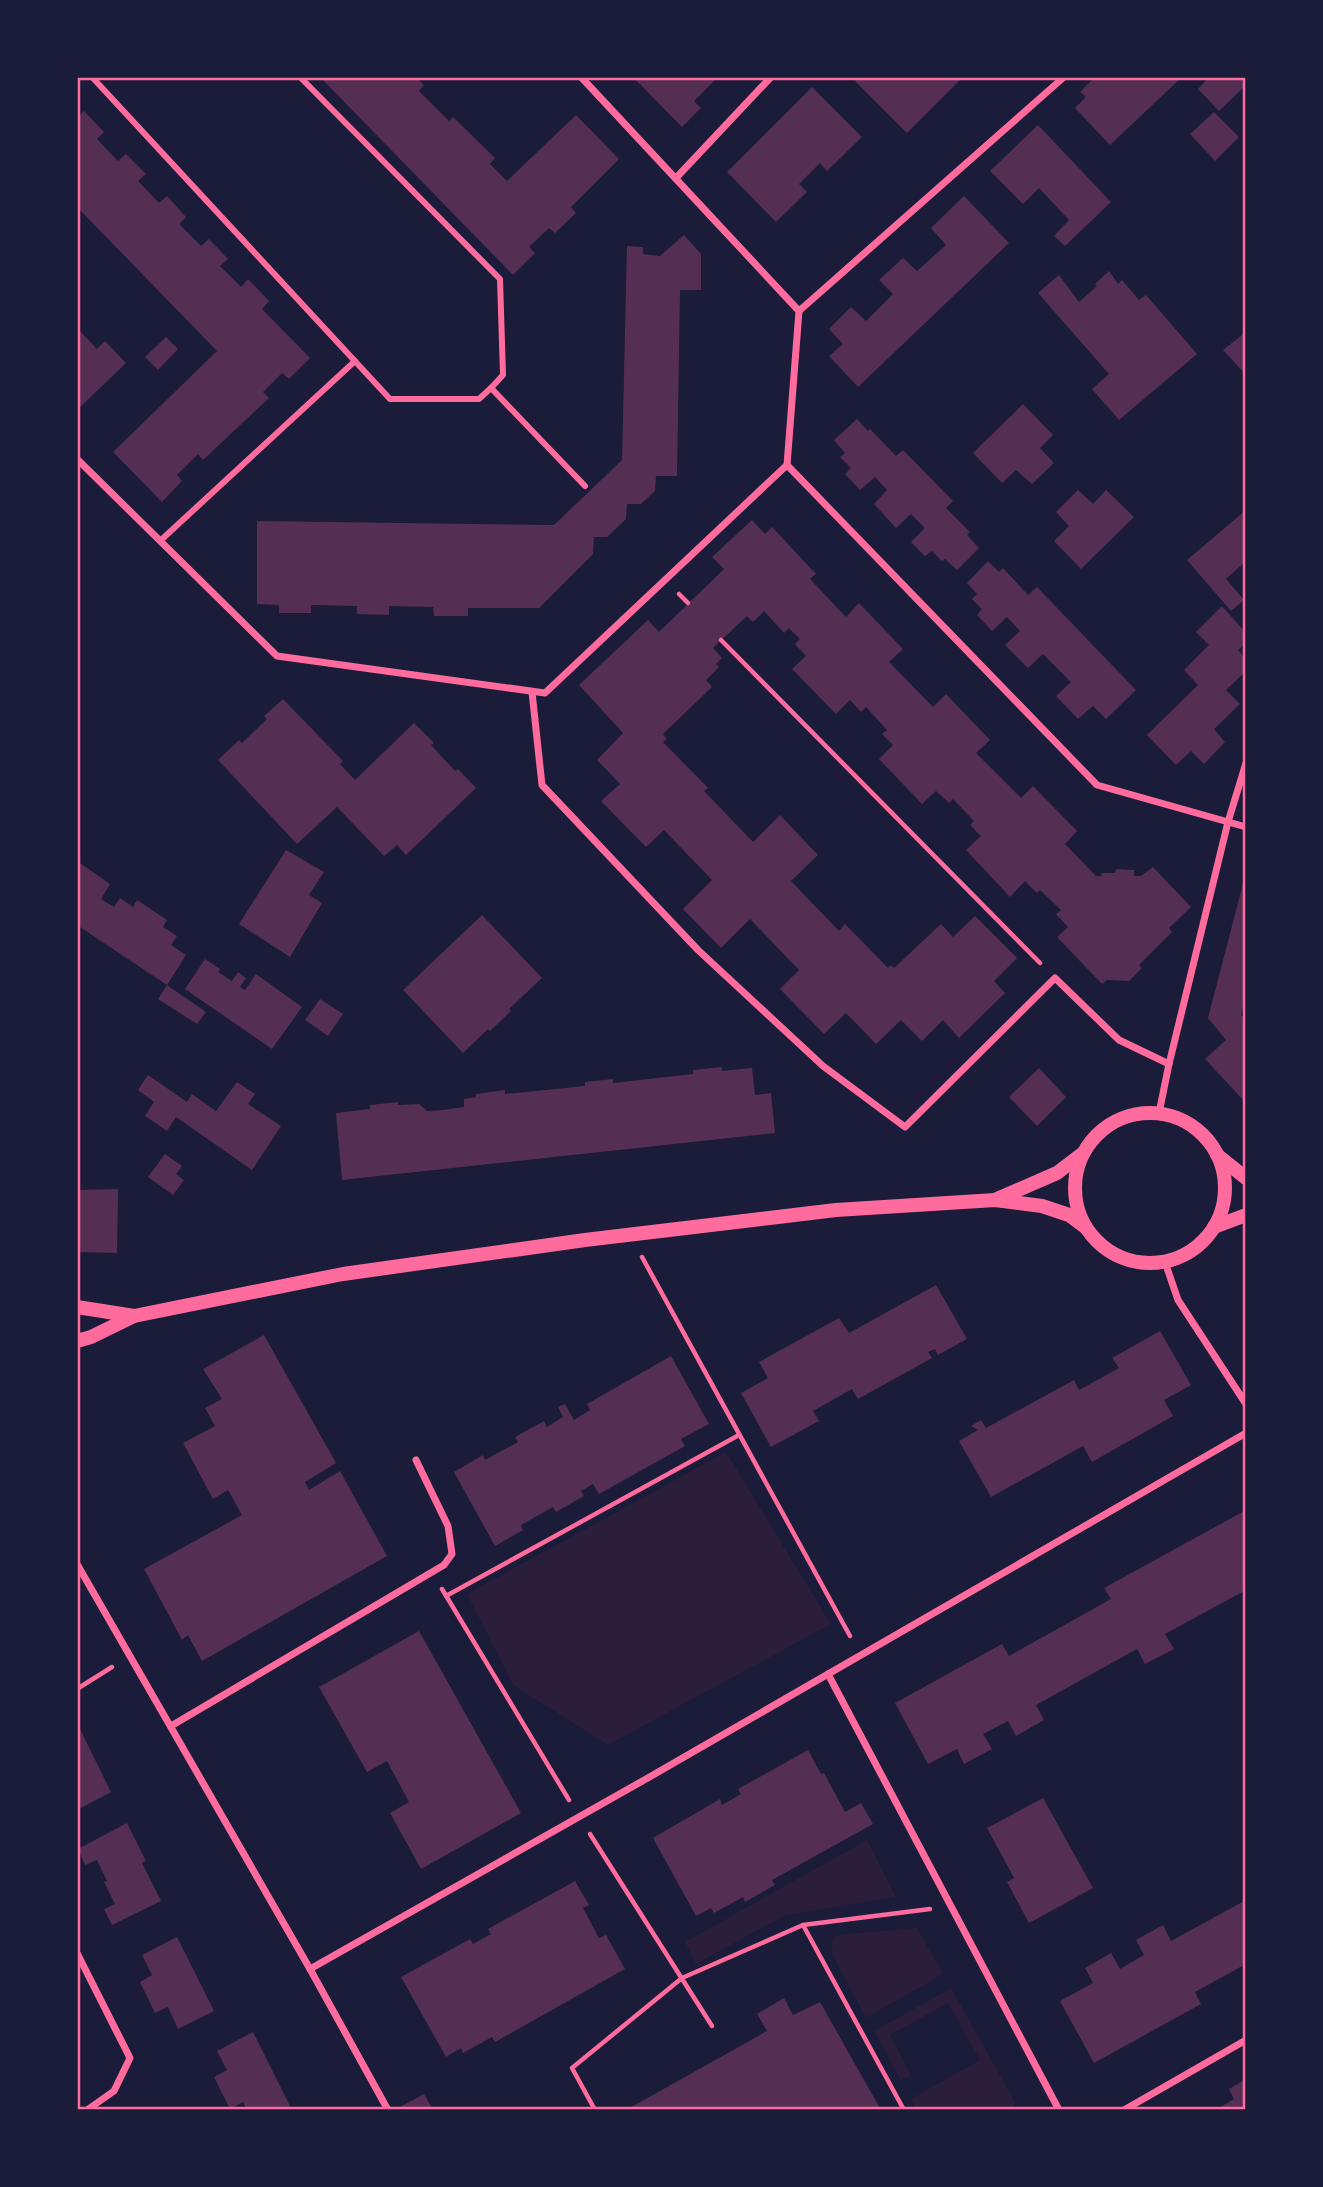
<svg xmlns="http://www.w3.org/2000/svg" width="1323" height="2187" font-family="'Playfair Display',serif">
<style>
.green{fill:#2a1e3b}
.building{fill:#542f53}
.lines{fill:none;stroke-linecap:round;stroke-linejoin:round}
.path{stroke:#ff6b9d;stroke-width:4.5}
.pedestrian{stroke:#ff6b9d;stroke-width:6}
.minor{stroke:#ff6b9d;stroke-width:7}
.secondary{stroke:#ff6b9d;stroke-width:14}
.neatline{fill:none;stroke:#ff6b9d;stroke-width:2.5}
</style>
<rect width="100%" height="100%" fill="#1b1b3a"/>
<!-- green -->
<g class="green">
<path d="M726,1452L831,1624L608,1745L513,1685L467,1594Z"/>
<path d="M867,1840L896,1897L786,1915L696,1964L685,1942Z"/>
<path d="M917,1928L943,1974L866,2018L832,1954L831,1942L836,1936L846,1934Z"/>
<path d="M951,1988L1015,2102L1013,2110H917L911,2099L980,2060L948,2003L890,2035L911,2075L901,2080L874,2031Z"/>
</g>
<!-- building -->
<g class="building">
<path d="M320,77H416L424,85L419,91L449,121L453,117L495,158L490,164L507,181L576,115L619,159L571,207L576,213L555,233L549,228L529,247L535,253L513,275Z"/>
<path d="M633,77H718L694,101L701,108L682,127Z"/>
<path d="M859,77H963L907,133L855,81Z"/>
<path d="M1095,77H1182L1110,145L1075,108L1086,97L1080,92Z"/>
<path d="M1209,77H1238L1246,85L1219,111L1198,89Z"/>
<path d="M812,87L862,137L827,171L820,163L799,184L807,192L776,222L727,172Z"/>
<path d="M84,111L104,132L97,139L118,161L126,154L146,174L138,181L159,203L167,196L186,217L179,224L201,246L209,239L228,259L220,266L241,287L248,279L269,301L262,309L310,358L289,379L282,373L263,392L269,398L203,460L198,454L177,475L182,481L162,502L113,452L217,351L77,207V118Z"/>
<path d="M1214,112L1239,137L1215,161L1190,134Z"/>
<path d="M1038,125L1111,202L1065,246L1054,236L1069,220L1053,203L1039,188L1023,204L990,171Z"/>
<path d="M964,196L1009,243L858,387L829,356L843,344L829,329L851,307L866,321L893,294L879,280L903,258L917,271L946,245L931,228Z"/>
<path d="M684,235L701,254V290H680L677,476H656L655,491L641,504H627L626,519L607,537H594L593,554L539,608H468V616H434L433,607L389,606V615L357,614V606L311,605V613H279V605L257,604V521L554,525L622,460L627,246L643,247V254L660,256Z"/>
<path d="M1109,271L1118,284L1122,280L1139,300L1146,295L1197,354L1119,420L1092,389L1109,374L1038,293L1059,275L1079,302L1097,286L1095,284Z"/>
<path d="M77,328L97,349L105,341L126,363L77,410Z"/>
<path d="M1246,332V375L1223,350Z"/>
<path d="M166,337L178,349L158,370L145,357Z"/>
<path d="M1023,404L1053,435L1040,448L1054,463L1032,484L1016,470L1002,483L973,453Z"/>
<path d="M857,419L868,431L870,429L896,456L903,450L953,501L946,508L970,532L967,535L979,548L957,570L945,559L942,561L932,551L925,556L911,542L925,528L911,514L896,528L874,504L887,490L875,477L860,490L845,474L851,468L840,457L845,453L834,440Z"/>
<path d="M1078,490L1093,504L1106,490L1134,517L1081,569L1054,541L1069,526L1056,512Z"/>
<path d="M1246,510V561L1226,579L1244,600L1231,611L1187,560Z"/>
<path d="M752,520L765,534L772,527L816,574L810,579L846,617L859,603L903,649L889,662L933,707L946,694L990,740L976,753L1021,798L1033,786L1077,831L1065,844L1096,876H1101L1102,873H1115L1116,869L1134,870V876H1141L1153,867L1191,907L1169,928L1172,932L1139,965L1142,968L1129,981L1107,980L1102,984L1057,937L1068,927L1056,914L1061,910L1040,890L1037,893L1025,881L1010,897L966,850L981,836L970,825L974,821L953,799L949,803L936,791L922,804L879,759L893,745L882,734L887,730L866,707L861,712L850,700L836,714L792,669L806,656L795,644L800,639L789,628L784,633L764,611L753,622L747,616L713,648L722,658L716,664L719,667L706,680L712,687L663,734L667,739L663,742L708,788L704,791L753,842L780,815L818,855L791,881L839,931L845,924L888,968L890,965L894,968L941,924L953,937L975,916L1017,958L994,981L1005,993L959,1038L943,1020L922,1041L901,1020L876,1044L846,1013L824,1034L780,989L799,970L750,919L721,948L683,909L712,880L664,830L646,847L601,801L620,784L597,760L623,733L579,685L648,620L659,632L724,569L712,557Z"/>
<path d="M988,561L999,572L1003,568L1028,595L1037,587L1136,690L1106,719L1093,706L1078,719L1056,696L1071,682L1043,654L1028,668L1005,645L1020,631L1007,617L992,631L977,615L982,609L972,599L977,594L967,583Z"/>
<path d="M1222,606L1246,633V643L1238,650L1246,659V671L1226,690L1240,704L1214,729L1225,742L1204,764L1191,751L1176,765L1147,735L1198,685L1184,670L1209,645L1196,632Z"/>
<path d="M283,699L343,761L340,764L355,780L414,723L434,743L431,745L455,771L458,769L476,788L406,855L397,845L384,856L337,807L297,844L218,760L239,740L242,743L267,719L264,716Z"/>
<path d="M286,850L324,872L309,895L322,903L290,957L239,924Z"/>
<path d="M77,861L110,884L101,899L114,907L120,898L133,907L137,900L167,920L163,927L177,936L171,945L186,955L167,985L77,925Z"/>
<path d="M1245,876L1246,1007L1243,1006L1241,1015L1246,1019V1103L1205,1059L1226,1040L1208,1018Z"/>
<path d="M482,915L542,978L509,1009L511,1011L490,1031L488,1029L463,1053L403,990Z"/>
<path d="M205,959L220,969L218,972L232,981L238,972L246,978L240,987L245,990L256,974L302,1007L272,1049L185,989Z"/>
<path d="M167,985L206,1012L197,1024L158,999Z"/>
<path d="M320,999L343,1014L328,1036L305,1020Z"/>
<path d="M722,1067V1071L752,1068L755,1095L771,1093L775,1133L342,1180L336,1113L370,1109V1105L398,1102V1105L419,1104L427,1111L443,1110L464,1107V1099L476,1097V1094L505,1090V1094L585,1086V1082L613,1079V1083L693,1074V1070Z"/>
<path d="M1039,1068L1066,1097L1037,1126L1009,1097Z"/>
<path d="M148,1075L187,1102L192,1094L216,1111L237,1082L255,1094L248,1104L281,1126L252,1170L176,1117L167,1131L145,1116L154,1102L138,1090Z"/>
<path d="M165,1154L182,1166L176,1174L184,1180L173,1195L148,1177Z"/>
<path d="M118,1189L117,1253L77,1252V1190Z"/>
<path d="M936,1285L967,1339L938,1355L935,1349L928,1352L932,1358L858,1399L852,1389L813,1411L819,1421L771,1447L741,1393L768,1378L759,1362L839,1318L849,1333Z"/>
<path d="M1160,1331L1191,1385L1164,1400L1173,1416L1092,1462L1083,1446L991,1497L959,1441L978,1430L971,1426L981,1420L986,1428L1074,1380L1079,1390L1119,1368L1112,1358Z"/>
<path d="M264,1335L336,1463L305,1482L309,1490L340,1471L387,1556L202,1661L188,1635L182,1640L144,1569L242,1515L228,1490L213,1499L183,1443L215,1426L205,1408L222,1399L203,1369Z"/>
<path d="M671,1356L709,1424L681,1439L685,1446L599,1494L593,1484L581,1491L584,1496L556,1512L553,1507L521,1525L523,1530L495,1546L454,1472L483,1455L485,1460L518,1442L515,1437L544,1421L547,1427L563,1417L558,1407L565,1404L574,1420L590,1410L587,1404Z"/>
<path d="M1246,1510V1590L1165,1634L1174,1649L1145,1664L1137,1649L1036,1705L1044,1720L1016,1736L1008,1721L983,1734L992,1749L964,1764L957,1749L928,1764L895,1703L1002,1644L1009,1656L1111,1599L1104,1588Z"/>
<path d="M419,1631L521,1813L421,1869L390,1813L409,1802L387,1761L367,1772L319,1687Z"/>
<path d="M77,1723L111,1792L81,1808L77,1799Z"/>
<path d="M808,1750L821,1774L824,1773L845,1812L861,1803L873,1824L772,1880L775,1885L745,1902L743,1897L714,1913L711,1908L696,1916L653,1838L720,1799L722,1805L741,1794L738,1789Z"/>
<path d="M1043,1798L1093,1888L1029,1923L1007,1882L1014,1878L987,1828Z"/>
<path d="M127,1823L146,1861L142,1863L161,1901L112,1925L104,1909L115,1904L104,1882L107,1881L97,1860L85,1865L78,1849Z"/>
<path d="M575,1881L589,1905L583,1908L599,1938L606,1935L625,1969L495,2042L492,2037L463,2053L461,2048L446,2057L401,1977L470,1939L473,1944L491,1934L488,1929Z"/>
<path d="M1246,1900V1964L1195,1992L1201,2004L1094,2063L1060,2001L1093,1983L1085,1968L1111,1953L1120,1969L1144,1955L1136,1940L1163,1925L1171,1941Z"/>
<path d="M177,1937L214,2011L178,2029L168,2007L155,2013L140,1982L152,1975L142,1955Z"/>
<path d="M784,1998L793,2015L820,2002L881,2110H626L767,2031L757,2014Z"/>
<path d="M253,2032L290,2106L283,2110H247L243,2102L230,2109L214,2077L227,2070L217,2051Z"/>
<path d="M1246,2079V2110H1215L1234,2099L1229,2089Z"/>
<path d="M424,2094L432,2108L402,2110L400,2107Z"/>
</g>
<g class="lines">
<!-- path -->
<g class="path">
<path d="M679,594L688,603"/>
<path d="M721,640L1040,963"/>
<path d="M642,1257L850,1636"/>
<path d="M442,1589L569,1800"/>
<path d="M446,1596L739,1435"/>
<path d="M77,1689L112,1667"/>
<path d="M590,1834L712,2026"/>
<path d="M803,1925L930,1909"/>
<path d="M595,2110L572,2068L682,1978L803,1925L904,2110"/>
</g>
<!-- pedestrian -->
<g class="pedestrian">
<path d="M92,77L390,399H479L491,388L585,486"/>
<path d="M300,77L500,279L503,375L491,388"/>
<path d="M160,541L355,361"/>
</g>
<!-- minor -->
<g class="minor">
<path d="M676,178L771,77"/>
<path d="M799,311L1064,77"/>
<path d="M77,459L277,656L545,693L787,465L799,311L581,77"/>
<path d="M787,465L1097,785L1246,827"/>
<path d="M532,692L542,785L698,950L823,1066L905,1127L1055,978L1119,1040L1169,1064"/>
<path d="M1159,1113L1169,1064L1228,822L1246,763"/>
<path d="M1165,1262L1178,1300L1246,1404"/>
<path d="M77,1564L310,1969L388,2110"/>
<path d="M828,1674L1059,2110"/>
<path d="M171,1726L444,1565L452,1554L448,1526L416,1460"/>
<path d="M77,1953L130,2058L114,2091L87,2110"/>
<path d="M310,1969L646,1779L1246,1433"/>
<path d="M1124,2110L1246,2040"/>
</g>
<!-- secondary -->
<g class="secondary">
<circle cx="1150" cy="1188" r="75"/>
<path d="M1217,1155L1246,1178"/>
<path d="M997,1199L1057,1173L1082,1154"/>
<path d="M1214,1227L1246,1215"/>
<path d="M77,1307L134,1316"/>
<path d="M77,1341L91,1337L134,1316L343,1274L585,1240L836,1210L995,1200L1042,1206L1069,1215L1085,1227"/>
</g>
</g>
<!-- border -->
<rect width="1323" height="2187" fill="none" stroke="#1b1b3a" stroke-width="158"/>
<rect x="79" y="79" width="1165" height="2029" class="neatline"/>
</svg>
